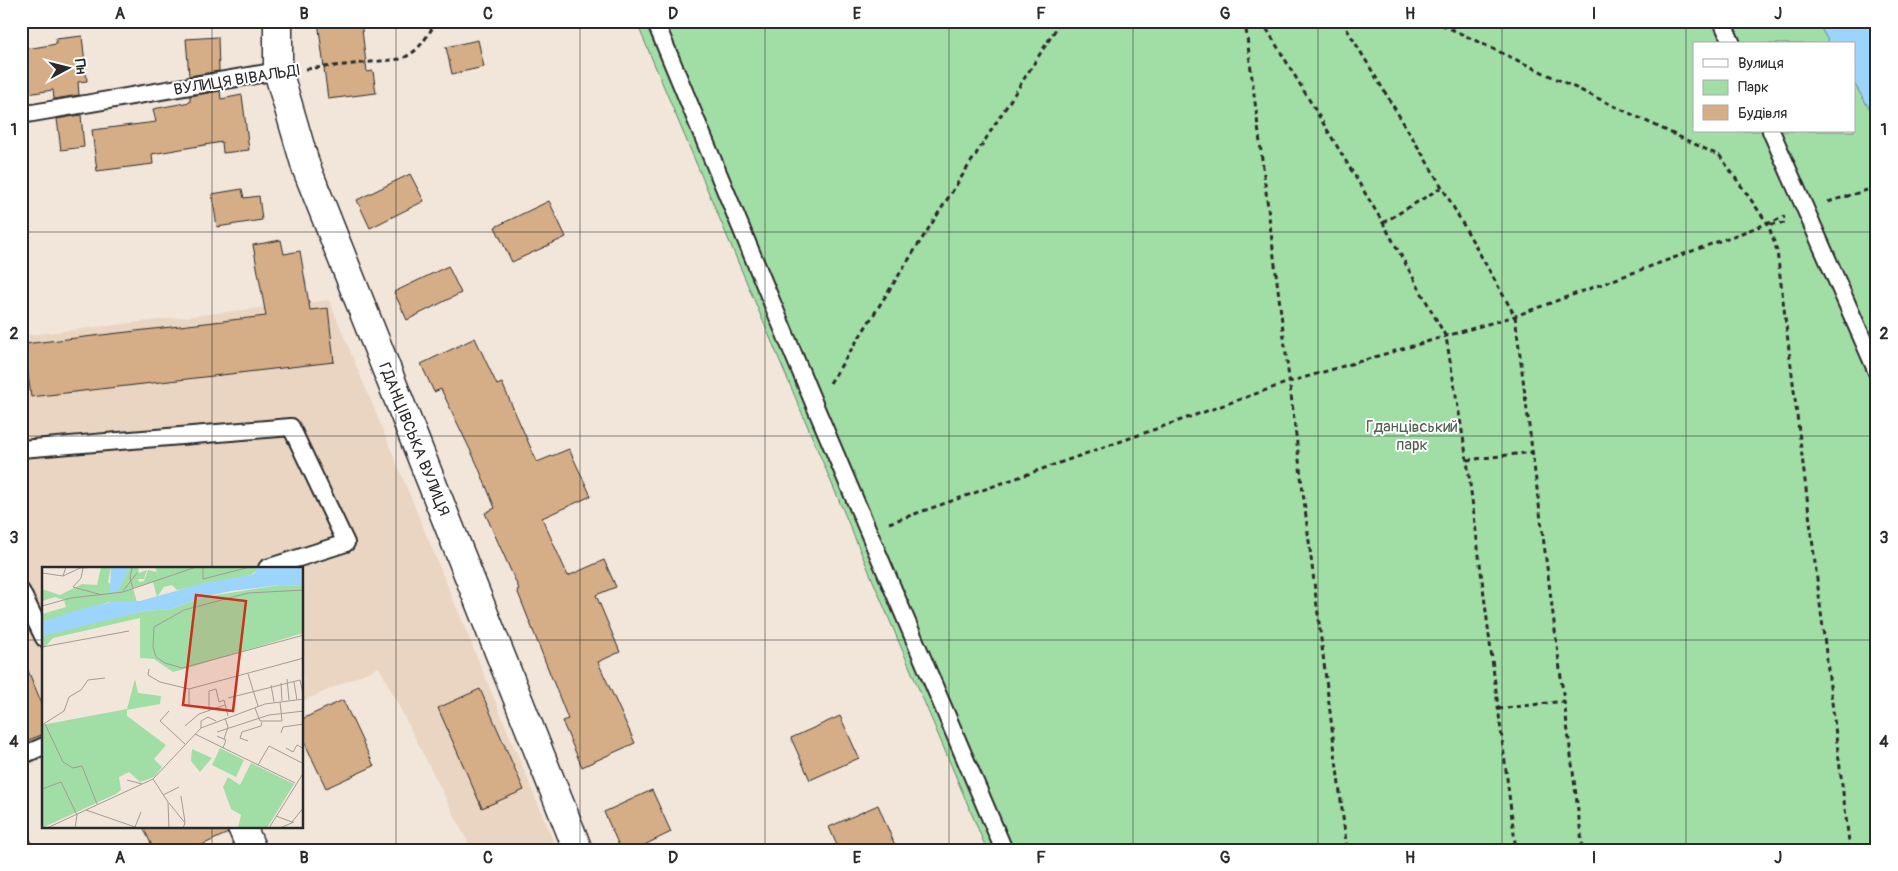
<svg xmlns="http://www.w3.org/2000/svg" width="1898" height="871" font-family="Pangolin,sans-serif">
<style>
.built{fill:#e9d5c2}
.green{fill:#a1dea6;stroke:#668468}
.water{fill:#9dd4fc;stroke:#6f90a8}
.building{fill:#d5ad86;stroke:#2b2b2b}
.lines{fill:none;stroke-linecap:round;stroke-linejoin:round}
.lane-casing{stroke:#2b2b2b;stroke-width:20}
.street-casing{stroke:#2b2b2b;stroke-width:31}
.path{stroke:#2b2b2b;stroke-width:3;stroke-dasharray:5 4;stroke-linecap:butt}
.lane{stroke:#fff;stroke-width:16}
.street{stroke:#fff;stroke-width:28}
.grid{fill:none;stroke:#2b2b2b;stroke-width:1;stroke-opacity:0.55}
.labels{text-anchor:middle;stroke-width:4;stroke-linejoin:round;paint-order:stroke}
.street-label{font-size:16px;fill:#2b2b2b;stroke:#fff}
.park-label{font-size:16px;fill:#4e6150;stroke:#fff}
.inset-road{fill:none;stroke:#a29b95;stroke-width:1}
.view{fill:#c8321e;fill-opacity:0.15;stroke:#c8321e;stroke-width:2.5}
.inset-edge{fill:none;stroke:#2b2b2b;stroke-width:2.5}
.neatline{fill:none;stroke:#2b2b2b;stroke-width:2}
.grid-label{font-size:16px;text-anchor:middle;font-weight:bold;fill:#2b2b2b}
</style>
<rect width="100%" height="100%" fill="#f2e6db"/>
<filter id="ink" filterUnits="userSpaceOnUse"><feTurbulence type="fractalNoise" baseFrequency=".02" numOctaves="2"/><feDisplacementMap in="SourceGraphic" scale="10" xChannelSelector="R" yChannelSelector="G"/><feConvolveMatrix kernelMatrix="1 2 1 2 8 2 1 2 1" color-interpolation-filters="sRGB"/></filter>
<g filter="url(#ink)">
<!-- built -->
<path class="built" d="M329,300L557,850H472L379,667L303,701L302,568H44V759L21,769V336Z"/>
<!-- green -->
<path class="green" d="M636,21H1817L1830,44H1694V131H1854V83L1877,121V850H987Z"/>
<!-- water -->
<path class="water" d="M1817,21H1877V121L1854,83V44H1830Z"/>
<!-- building -->
<g class="building">
<path d="M318,21H361L367,72L373,71L376,93L328,99Z"/>
<path d="M82,36L87,81L78,82L79,95L54,99L53,90L21,95V50L56,44V39Z"/>
<path d="M218,37L219,71L189,76L186,39Z"/>
<path d="M478,40L484,67L452,74L446,47Z"/>
<path d="M220,91L221,99L242,95L249,150L223,153L222,142L152,154L153,164L97,171L92,130L156,122L153,109L190,102V96Z"/>
<path d="M81,115L84,147L61,150L57,119Z"/>
<path d="M410,174L424,201L370,228L357,200Z"/>
<path d="M242,189L244,198L259,196L262,220L217,227L212,194Z"/>
<path d="M549,201L566,237L512,262L495,227Z"/>
<path d="M281,240L284,254L300,251L310,310L328,308L334,362L31,397L24,344L266,316L253,245Z"/>
<path d="M448,266L461,293L407,320L394,292Z"/>
<path d="M475,338L497,385L502,383L537,462L569,449L591,496L542,518L568,576L604,560L616,587L596,595L620,652L598,662L635,743L582,767L562,721L568,719L517,590L519,589L485,513L495,508L477,464L441,389L434,392L421,364Z"/>
<path d="M22,656L44,709V734L21,743Z"/>
<path d="M480,689L524,790L482,808L438,708Z"/>
<path d="M343,700L374,766L326,788L302,737V719Z"/>
<path d="M840,716L859,758L810,780L791,738Z"/>
<path d="M652,790L671,832L634,850H621L604,812Z"/>
<path d="M878,805L897,850H839L829,827Z"/>
<path d="M143,827H227L228,833L191,850H154Z"/>
</g>
<g class="lines">
<defs>
<g id="lane">
<path d="M655,21L815,406L1004,850"/>
<path d="M1722,21L1732,44"/>
<path d="M21,115L278,71"/>
<path d="M1771,131L1877,372"/>
<path d="M21,449L291,427L346,543L267,568"/>
<path d="M21,591L44,638"/>
<path d="M21,756L44,746"/>
</g>
<g id="street">
<path d="M278,21V71L306,167L578,850"/>
<path d="M242,827L252,850"/>
</g>
</defs>
<!-- lane casing -->
<use href="#lane" class="lane-casing"/>
<!-- street casing -->
<use href="#street" class="street-casing"/>
<!-- path -->
<g class="path">
<path d="M1245,21L1347,850"/>
<path d="M1262,21L1383,223L1446,337L1467,460L1516,850"/>
<path d="M1342,21L1442,187L1515,316L1583,850"/>
<path d="M1434,21L1720,156L1768,224L1777,251L1850,850"/>
<path d="M306,69L400,59C419,53 426,37 437,21"/>
<path d="M1828,202L1867,190"/>
<path d="M1383,223L1442,187"/>
<path d="M1771,224L1787,223"/>
<path d="M830,383L1061,21"/>
<path d="M1467,460L1533,452"/>
<path d="M889,523L1289,382L1515,316L1785,217"/>
<path d="M1498,709L1564,701"/>
<path d="M21,822L34,850"/>
</g>
<!-- lane -->
<use href="#lane" class="lane"/>
<!-- street -->
<use href="#street" class="street"/>
</g>
</g>
<!-- grid -->
<path class="grid" d="M212,21V568M396,21V850M580,21V850M765,21V850M949,21V850M1133,21V850M1318,21V850M1502,21V850M1686,21V850M21,232H1877M21,436H1877M21,640H44M302,640H1877M212,827V850"/>
<g class="labels">
<!-- street labels -->
<g class="street-label">
<text transform="translate(237 79) rotate(-9)" y="6">ВУЛИЦЯ ВІВАЛЬДІ</text>
<text transform="translate(415 439) rotate(68)" y="6">ГДАНЦІВСЬКА ВУЛИЦЯ</text>
</g>
<!-- park labels -->
<g class="park-label">
<text x="1412" y="432">Гданцівський<tspan x="1412" dy="18">парк</tspan></text>
</g>
</g>
<!-- overview -->
<g transform="translate(42 567)">
<rect width="261" height="261" fill="#f2e6db"/>
<path d="M59,0H69L66,15L76,23L88,0H96L97,6L105,3L102,12H96L97,15L102,14L106,3L115,5L113,0H214V4L209,8L135,23L130,18L122,20L115,30L111,15L91,21L95,35H67L0,55V47L24,40L22,33L13,30L0,34V22L18,28L40,17L55,18ZM238,18L261,19V66L146,101L131,105L112,92L98,91V51L11,71L0,83V69L22,62L102,44L129,42L162,30ZM93,112L96,126L119,129L118,137L85,143V149L124,178L112,192L120,200L112,210L98,215L87,205L77,210L79,223L74,227L0,261V158L85,142ZM178,181L202,193L194,210L170,198ZM150,182L170,191L158,205L149,194ZM209,196L252,217L225,261H196L199,248L189,242L181,220L186,210L198,218Z" fill="#a1dea6"/>
<path d="M69,0H88L76,24L68,26ZM214,0L261,1V19L238,18L189,24L162,30L129,42L102,44L0,69V55L42,41L74,34H98L162,16L209,8L213,6Z" fill="#9dd4fc"/>
<path class="inset-road" d="M90,0L88,12L91,21M161,0V12L208,0M41,1L39,11L31,20L60,28M0,6L21,9L24,0M21,9L38,1L56,0M262,23L206,26L142,43L112,60L111,80L114,90L123,96L140,101L262,68M81,24L95,6M0,39L29,31L81,25L154,0M0,80L87,64M107,102L106,108L118,115L147,122L262,91M206,107L216,139M245,112L247,133M252,115L255,133M239,116L240,134M229,118L232,135M147,122V139M186,131L258,113L262,131M213,141L218,154H240L238,135M127,144L118,154L143,177M167,144V124L174,122L177,135L182,133L186,149M3,157L21,195L31,201L40,199L55,237M0,158L22,144L27,130L39,123L46,113L63,111M143,159L157,147L183,138M159,161V154L166,150L174,154M175,165L227,148L262,144M239,166L241,160L262,157M153,167L253,216M175,169L184,173L181,181M182,172L186,160L183,151M206,174L198,171L200,165L219,159L220,155M244,181L251,185L255,178L262,182M216,198L227,179L262,197M111,212L126,235L127,261M85,213L100,217M0,222L19,215L35,248L33,261M121,228L137,220M139,229L143,255M127,236L143,256L141,261M44,243L96,261M234,249L250,255L262,240M93,260L99,245M5,261L111,212L159,161L223,137L262,132M227,261L262,205M238,261L252,255"/>
<path class="view" d="M154,28L204,34L191,144L141,138Z"/>
<rect width="261" height="261" class="inset-edge"/>
</g>
<!-- margin -->
<rect width="1898" height="871" fill="none" stroke="#fff" stroke-width="55"/>
<!-- legend -->
<rect x="1693" y="42" width="162" height="90" fill="#ffffff" stroke="#aaaaaa"/>
<rect x="1703" y="59" width="25" height="8" fill="#ffffff" stroke="#aaaaaa"/>
<text x="1738" y="68" font-size="15" fill="#2b2b2b">Вулиця</text>
<rect x="1703" y="80" width="25" height="15" fill="#a1dea6" stroke="#aaaaaa"/>
<text x="1738" y="92" font-size="15" fill="#2b2b2b">Парк</text>
<rect x="1703" y="105" width="25" height="15" fill="#d5ad86" stroke="#aaaaaa"/>
<text x="1738" y="118" font-size="15" fill="#2b2b2b">Будівля</text>
<!-- north arrow -->
<g transform="translate(68 68) rotate(83)" stroke="#ffffff" stroke-width="4" paint-order="stroke">
<path d="M0-4L9 19L0 12L-9 19Z" fill="#2b2b2b"/>
<text y="-8" font-size="14" font-weight="bold" text-anchor="middle" fill="#2b2b2b">Пн</text>
</g>
<rect x="28" y="28" width="1842" height="816" class="neatline"/>
<g class="grid-label">
<text x="120" y="19">A</text>
<text x="304" y="19">B</text>
<text x="488" y="19">C</text>
<text x="673" y="19">D</text>
<text x="857" y="19">E</text>
<text x="1041" y="19">F</text>
<text x="1225" y="19">G</text>
<text x="1410" y="19">H</text>
<text x="1594" y="19">I</text>
<text x="1778" y="19">J</text>
<text x="14" y="135">1</text>
<text x="1884" y="135">1</text>
<text x="14" y="339">2</text>
<text x="1884" y="339">2</text>
<text x="14" y="543">3</text>
<text x="1884" y="543">3</text>
<text x="14" y="747">4</text>
<text x="1884" y="747">4</text>
<text x="120" y="863">A</text>
<text x="304" y="863">B</text>
<text x="488" y="863">C</text>
<text x="673" y="863">D</text>
<text x="857" y="863">E</text>
<text x="1041" y="863">F</text>
<text x="1225" y="863">G</text>
<text x="1410" y="863">H</text>
<text x="1594" y="863">I</text>
<text x="1778" y="863">J</text>
</g>
</svg>
